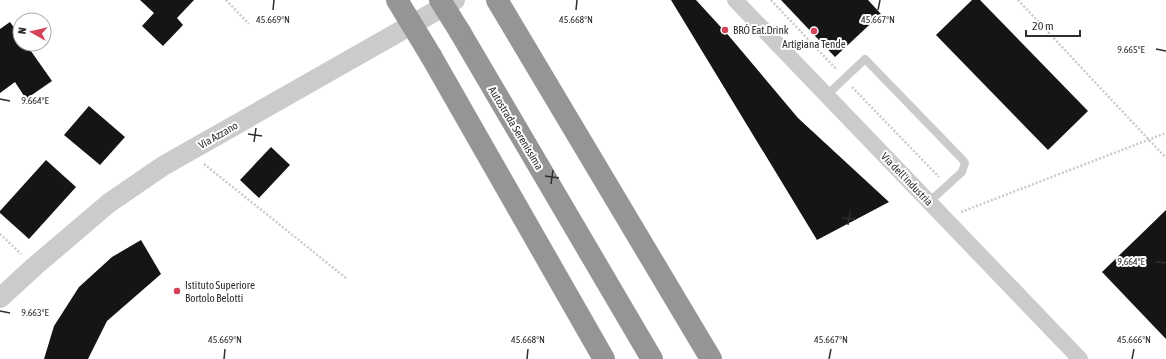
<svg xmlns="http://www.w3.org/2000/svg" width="1166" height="359" font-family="'Asap Condensed',sans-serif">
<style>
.building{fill:#151515}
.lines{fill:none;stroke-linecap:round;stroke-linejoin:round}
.path{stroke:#cbcbcb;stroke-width:2.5;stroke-dasharray:2 2;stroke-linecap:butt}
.service{stroke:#cbcbcb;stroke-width:8}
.minor{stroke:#cbcbcb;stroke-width:16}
.tertiary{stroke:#cbcbcb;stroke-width:20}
.motorway{stroke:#959595;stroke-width:22}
.motorway-bridge{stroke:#959595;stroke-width:22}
.ticks{fill:none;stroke:#2e2e2e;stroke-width:1.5}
.poi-dot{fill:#d34257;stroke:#fff;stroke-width:1.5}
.labels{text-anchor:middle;stroke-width:4;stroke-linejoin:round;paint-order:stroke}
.poi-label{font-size:11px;fill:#2e2e2e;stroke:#fff;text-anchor:start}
.street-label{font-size:11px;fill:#2e2e2e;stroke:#fff}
.ticks-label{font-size:10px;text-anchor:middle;fill:#2e2e2e;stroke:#fff;stroke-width:4;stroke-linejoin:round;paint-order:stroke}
</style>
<rect width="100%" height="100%" fill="#fff"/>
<!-- building -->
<g class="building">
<path d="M140,0H194L177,18L183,25L163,46L142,26L154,13Z"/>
<path d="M671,0H696L729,36L798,118L889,202L817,240Z"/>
<path d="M781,0H868L881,14L835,57Z"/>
<path d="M972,0H980L1088,111L1048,150L936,35Z"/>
<path d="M10,22L20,36V44H26L52,81L26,99L15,82L0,93V29Z"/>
<path d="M89,106L125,137L100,165L64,135Z"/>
<path d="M271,147L290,165L259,198L240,180Z"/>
<path d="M46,160L76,187L29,239L0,213V211Z"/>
<path d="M1166,210V339L1102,272Z"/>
<path d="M141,240L161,274L107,321L88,359H44L54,326L79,287L112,257Z"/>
</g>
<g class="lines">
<!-- path -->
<g class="path">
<path d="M226,0L249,24"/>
<path d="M771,0L837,70"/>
<path d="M1018,0L1166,158"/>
<path d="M852,87L939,177"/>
<path d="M204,164L346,278"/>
<path d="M961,212L1166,133"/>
<path d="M0,234L21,254"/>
</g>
<!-- service -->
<path class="service" d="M827,95L865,59L962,159L965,163L962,172L929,202"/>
<!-- minor -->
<path class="minor" d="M735,0L1080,359"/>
<!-- tertiary -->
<path class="tertiary" d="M0,298L35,266L109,203L163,166L455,0"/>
<!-- motorway -->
<g class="motorway">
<path d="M497,0L711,359"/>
<path d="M460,32L652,359"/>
<path d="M431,56L604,359"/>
</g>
<!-- motorway-bridge -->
<g class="motorway-bridge">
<path d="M397,0L431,56"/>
<path d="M440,0L460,32"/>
</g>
</g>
<!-- ticks -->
<path class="ticks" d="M273,10L274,0M576,10L577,0M878,10L880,0M1156,49L1166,51M0,99L10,101M248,134L262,136M254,142L256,128M545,176L559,178M551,184L553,170M842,218L856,219M848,225L850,212M1156,262L1166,263M0,311L10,313M224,359L225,349M527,359L528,349M829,359L831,349M1132,359L1134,349"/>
<!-- markers -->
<g class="poi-dot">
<circle cx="725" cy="30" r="4"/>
<circle cx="814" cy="31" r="4"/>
<circle cx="177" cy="291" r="4"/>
</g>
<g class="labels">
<!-- poi labels -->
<g class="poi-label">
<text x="733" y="34">BRÓ Eat.Drink</text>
<text x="814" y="48" text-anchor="middle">Artigiana Tende</text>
<text x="185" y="289">Istituto Superiore<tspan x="185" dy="13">Bortolo Belotti</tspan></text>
</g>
<!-- street labels -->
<g class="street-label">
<text transform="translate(516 128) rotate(59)" y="4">Autostrada Serenissima</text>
<text transform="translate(218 135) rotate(-30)" y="4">Via Azzano</text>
<text transform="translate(907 179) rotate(46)" y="4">Via dell'industria</text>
</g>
</g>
<g class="ticks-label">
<text x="273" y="23">45.669°N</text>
<text x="576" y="23">45.668°N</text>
<text x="878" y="23">45.667°N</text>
<text x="1131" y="53">9.665°E</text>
<text x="35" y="104">9.664°E</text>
<text x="1131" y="265">9.664°E</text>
<text x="35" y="316">9.663°E</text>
<text x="225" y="343">45.669°N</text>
<text x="528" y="343">45.668°N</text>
<text x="831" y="343">45.667°N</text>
<text x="1134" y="343">45.666°N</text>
</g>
<!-- north arrow -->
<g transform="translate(32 32) rotate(278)"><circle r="19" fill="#ffffff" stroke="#ababab"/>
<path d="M0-3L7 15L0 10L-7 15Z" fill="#d34257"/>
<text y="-6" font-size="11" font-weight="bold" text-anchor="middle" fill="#2e2e2e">N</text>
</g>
<!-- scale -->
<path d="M1026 30v6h54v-6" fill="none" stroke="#2e2e2e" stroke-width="2"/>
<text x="1032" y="30" font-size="12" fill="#2e2e2e" stroke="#ffffff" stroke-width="3" paint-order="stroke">20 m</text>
</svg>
